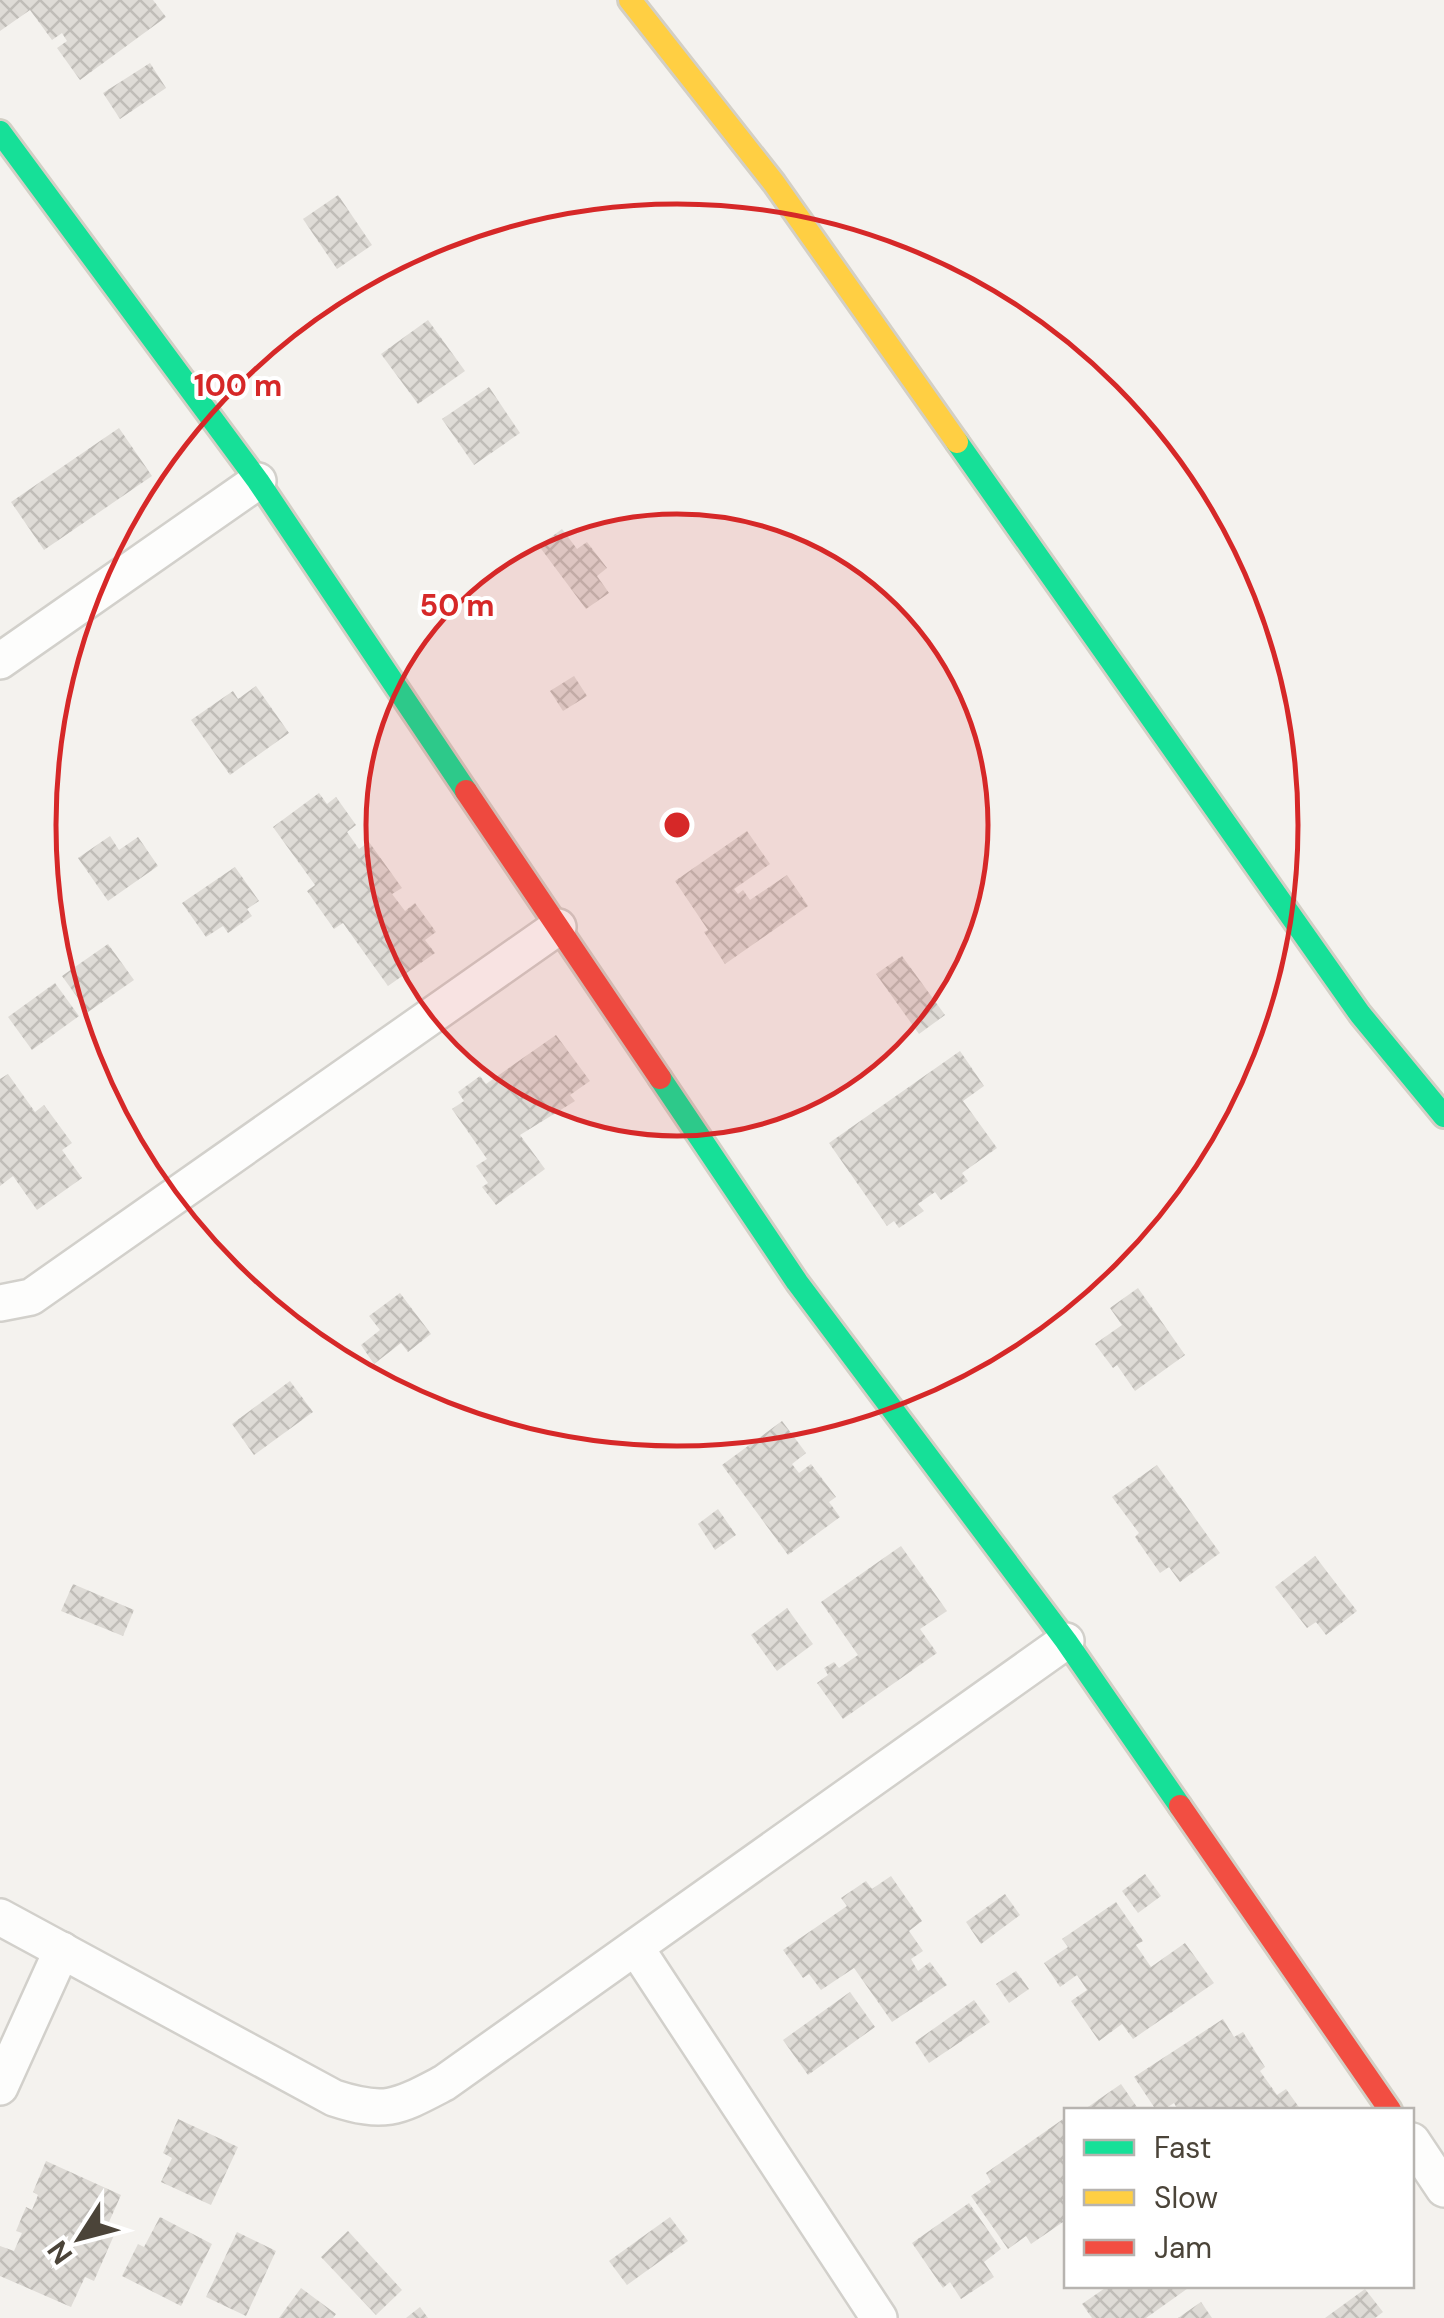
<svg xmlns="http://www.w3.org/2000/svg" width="1444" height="2318" font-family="'DM Sans',sans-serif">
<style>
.building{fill:url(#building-cross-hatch)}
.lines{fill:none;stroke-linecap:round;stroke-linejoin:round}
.street-casing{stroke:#d2d0cb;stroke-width:40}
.fast-casing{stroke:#d3cfc5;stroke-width:28}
.slow-casing{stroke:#d3cfc5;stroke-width:28}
.jam-casing{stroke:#d3cfc5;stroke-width:28}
.street{stroke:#fdfdfc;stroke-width:35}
.fast{stroke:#16e098;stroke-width:22}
.slow{stroke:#ffcf43;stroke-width:22}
.jam{stroke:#f24e42;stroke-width:22}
.ring{fill:none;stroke:#d62828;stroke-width:5}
.centre{fill:#d62828;stroke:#fff;stroke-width:5}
.ring-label{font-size:30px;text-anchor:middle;font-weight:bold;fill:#d62828;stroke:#fff;stroke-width:8;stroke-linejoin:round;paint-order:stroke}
</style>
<defs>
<pattern id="building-cross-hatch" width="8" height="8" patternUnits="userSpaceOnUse" patternTransform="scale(2.5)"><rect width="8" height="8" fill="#dedbd6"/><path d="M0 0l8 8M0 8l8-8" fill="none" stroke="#c0bdb8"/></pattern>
</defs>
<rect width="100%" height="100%" fill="#f4f2ee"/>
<!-- building -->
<g class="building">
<path d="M0,0H153L166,17L80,80L57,48L67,41L62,33L52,40L30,10L0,31Z"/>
<path d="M150,63L166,88L120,119L103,93Z"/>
<path d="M338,195L372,245L337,269L303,219Z"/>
<path d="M428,320L465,371L418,404L381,354Z"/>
<path d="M489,387L520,433L474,465L442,419Z"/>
<path d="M119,428L152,476L44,550L11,502Z"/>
<path d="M562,529L577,549L587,542L607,568L597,576L609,593L586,609L539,546Z"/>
<path d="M574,676L587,696L563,711L550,691Z"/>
<path d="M256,686L289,733L230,775L191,720L233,691L238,699Z"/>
<path d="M319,793L327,804L336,797L356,825L347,832L359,849L369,842L402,888L392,894L405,911L415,903L436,932L425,940L435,953L388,986L343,923L334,929L307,891L315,885L273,827Z"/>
<path d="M747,831L770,864L734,889L738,894L743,890L750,900L787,875L808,906L725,964L704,932L708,930L675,881Z"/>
<path d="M110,836L119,850L138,837L158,866L108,901L78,858Z"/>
<path d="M235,867L259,901L247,909L252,916L228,933L223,926L206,937L182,903Z"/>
<path d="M108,944L134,980L88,1012L62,976Z"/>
<path d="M902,956L945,1015L919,1034L876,974Z"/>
<path d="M55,983L79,1016L32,1050L8,1017Z"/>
<path d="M556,1035L590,1081L570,1095L575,1101L520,1135L545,1169L496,1205L482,1187L488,1183L476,1166L487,1159L452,1109L464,1101L458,1092L480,1076L486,1084Z"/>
<path d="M960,1051L984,1086L963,1101L997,1148L962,1173L968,1181L941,1200L935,1192L918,1204L924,1211L899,1228L894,1221L887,1226L829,1143Z"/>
<path d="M8,1074L35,1112L44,1105L72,1143L62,1150L82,1178L37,1210L13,1176L0,1186V1079Z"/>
<path d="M1138,1288L1185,1355L1135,1391L1117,1365L1113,1368L1095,1344L1122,1325L1110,1308Z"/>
<path d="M400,1293L431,1334L408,1352L401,1343L374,1364L361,1345L380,1330L369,1316Z"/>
<path d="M290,1381L313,1412L254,1455L232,1424Z"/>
<path d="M782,1421L806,1453L792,1464L799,1473L811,1464L836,1497L829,1502L840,1517L788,1555L722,1465Z"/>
<path d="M1157,1465L1220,1553L1180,1582L1169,1567L1160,1573L1135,1537L1139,1533L1112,1497Z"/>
<path d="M718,1509L736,1535L715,1550L698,1524Z"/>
<path d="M901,1546L947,1611L920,1629L937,1653L843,1719L817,1683L828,1675L824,1668L834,1662L839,1668L858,1655L821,1602Z"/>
<path d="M1315,1556L1357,1611L1326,1635L1316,1622L1307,1628L1275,1587Z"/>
<path d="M73,1584L134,1610L123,1636L61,1611Z"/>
<path d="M787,1608L813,1644L777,1671L751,1635Z"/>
<path d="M1145,1874L1161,1896L1138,1913L1122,1891Z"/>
<path d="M891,1876L922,1921L909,1931L923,1951L911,1959L918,1971L930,1962L947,1985L892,2022L854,1968L821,1990L809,1974L803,1978L783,1950L847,1906L841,1898L866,1881L872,1889Z"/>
<path d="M1005,1894L1020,1915L981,1944L966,1922Z"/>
<path d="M1116,1902L1143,1941L1136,1945L1151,1967L1185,1943L1214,1983L1133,2039L1122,2024L1099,2041L1071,2001L1087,1990L1077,1975L1060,1987L1044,1963L1068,1947L1062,1939Z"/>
<path d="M1016,1971L1029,1989L1009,2003L996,1984Z"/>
<path d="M850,1992L875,2027L808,2075L783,2040Z"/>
<path d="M974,2000L990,2022L929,2063L915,2042Z"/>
<path d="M1223,2019L1234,2037L1243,2032L1265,2067L1260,2071L1277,2095L1286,2089L1301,2110H1178L1174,2103L1163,2110H1156L1134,2077Z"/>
<path d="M1121,2084L1139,2110H1090L1088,2107Z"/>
<path d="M1066,2117V2220L1031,2244L1026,2236L1008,2249L971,2196L991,2182L986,2173Z"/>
<path d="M178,2119L238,2147L211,2205L161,2182L172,2158L163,2153Z"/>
<path d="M46,2161L121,2195L109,2222L118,2226L94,2281L85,2277L71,2307L0,2276V2246L14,2251L22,2233L16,2231L26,2207L32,2210L38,2195L33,2192Z"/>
<path d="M969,2203L1001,2249L984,2262L994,2277L961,2299L950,2282L943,2288L912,2243Z"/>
<path d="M160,2217L212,2244L181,2306L122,2276L138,2244L144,2247Z"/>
<path d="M670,2217L688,2241L627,2285L609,2261Z"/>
<path d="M348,2231L402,2290L376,2315L321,2257Z"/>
<path d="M237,2232L276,2251L246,2316L206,2297Z"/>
<path d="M1108,2286H1191L1146,2318H1092L1082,2304Z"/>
<path d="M301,2288L336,2314L333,2318H279Z"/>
<path d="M1365,2289L1383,2312L1375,2318H1325Z"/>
<path d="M1201,2302L1212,2318H1178Z"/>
<path d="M420,2307L428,2318H406Z"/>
</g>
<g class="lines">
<defs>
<g id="street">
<path d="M0,661L258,481"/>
<path d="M0,1303L31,1297L558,927"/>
<path d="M0,1917L334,2098C386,2115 398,2107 444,2083L1066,1641"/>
<path d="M636,1948L879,2318"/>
<path d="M0,2087L62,1950"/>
<path d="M1412,2141L1444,2189"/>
</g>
<g id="fast">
<path d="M0,132L258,481L466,791"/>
<path d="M957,442L1360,1014L1444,1116"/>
<path d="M660,1078L797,1282L1066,1641L1180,1806"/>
</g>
<path id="slow" d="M630,0L774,183L957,442"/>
<g id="jam">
<path d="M466,791L660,1078"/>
<path d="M1180,1806L1390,2110"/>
</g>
</defs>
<!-- street casing -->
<use href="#street" class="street-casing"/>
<!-- fast casing -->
<use href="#fast" class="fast-casing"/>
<!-- slow casing -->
<use href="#slow" class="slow-casing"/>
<!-- jam casing -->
<use href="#jam" class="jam-casing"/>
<!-- street -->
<use href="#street" class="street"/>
<!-- fast -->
<use href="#fast" class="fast"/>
<!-- slow -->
<use href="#slow" class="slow"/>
<!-- jam -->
<use href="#jam" class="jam"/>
</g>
<!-- distance rings -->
<circle cx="677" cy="825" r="311" fill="#d62828" fill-opacity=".12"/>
<g class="ring">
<circle cx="677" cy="825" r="311"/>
<circle cx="677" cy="825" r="621"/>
</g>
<circle cx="677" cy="825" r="15" class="centre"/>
<g class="ring-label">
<text x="238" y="396">100 m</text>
<text x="457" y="616">50 m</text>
</g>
<!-- legend -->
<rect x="1064" y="2108" width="350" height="180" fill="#ffffff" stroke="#b7b4b0" stroke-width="2.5"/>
<rect x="1084" y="2140" width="50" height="15" fill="#16e098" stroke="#b7b4b0" stroke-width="2.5"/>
<text x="1154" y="2158" font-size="30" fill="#4b4439">Fast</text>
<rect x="1084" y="2190" width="50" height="15" fill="#ffcf43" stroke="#b7b4b0" stroke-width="2.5"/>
<text x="1154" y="2208" font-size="30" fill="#4b4439">Slow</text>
<rect x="1084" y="2240" width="50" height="15" fill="#f24e42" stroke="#b7b4b0" stroke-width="2.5"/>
<text x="1154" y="2258" font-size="30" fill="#4b4439">Jam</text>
<!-- north arrow -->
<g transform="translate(80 2238) rotate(234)" stroke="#ffffff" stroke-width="8" paint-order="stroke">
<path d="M0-8L18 38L0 25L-18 38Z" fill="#4b4439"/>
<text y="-15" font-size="28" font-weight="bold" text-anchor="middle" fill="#4b4439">N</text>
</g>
</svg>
